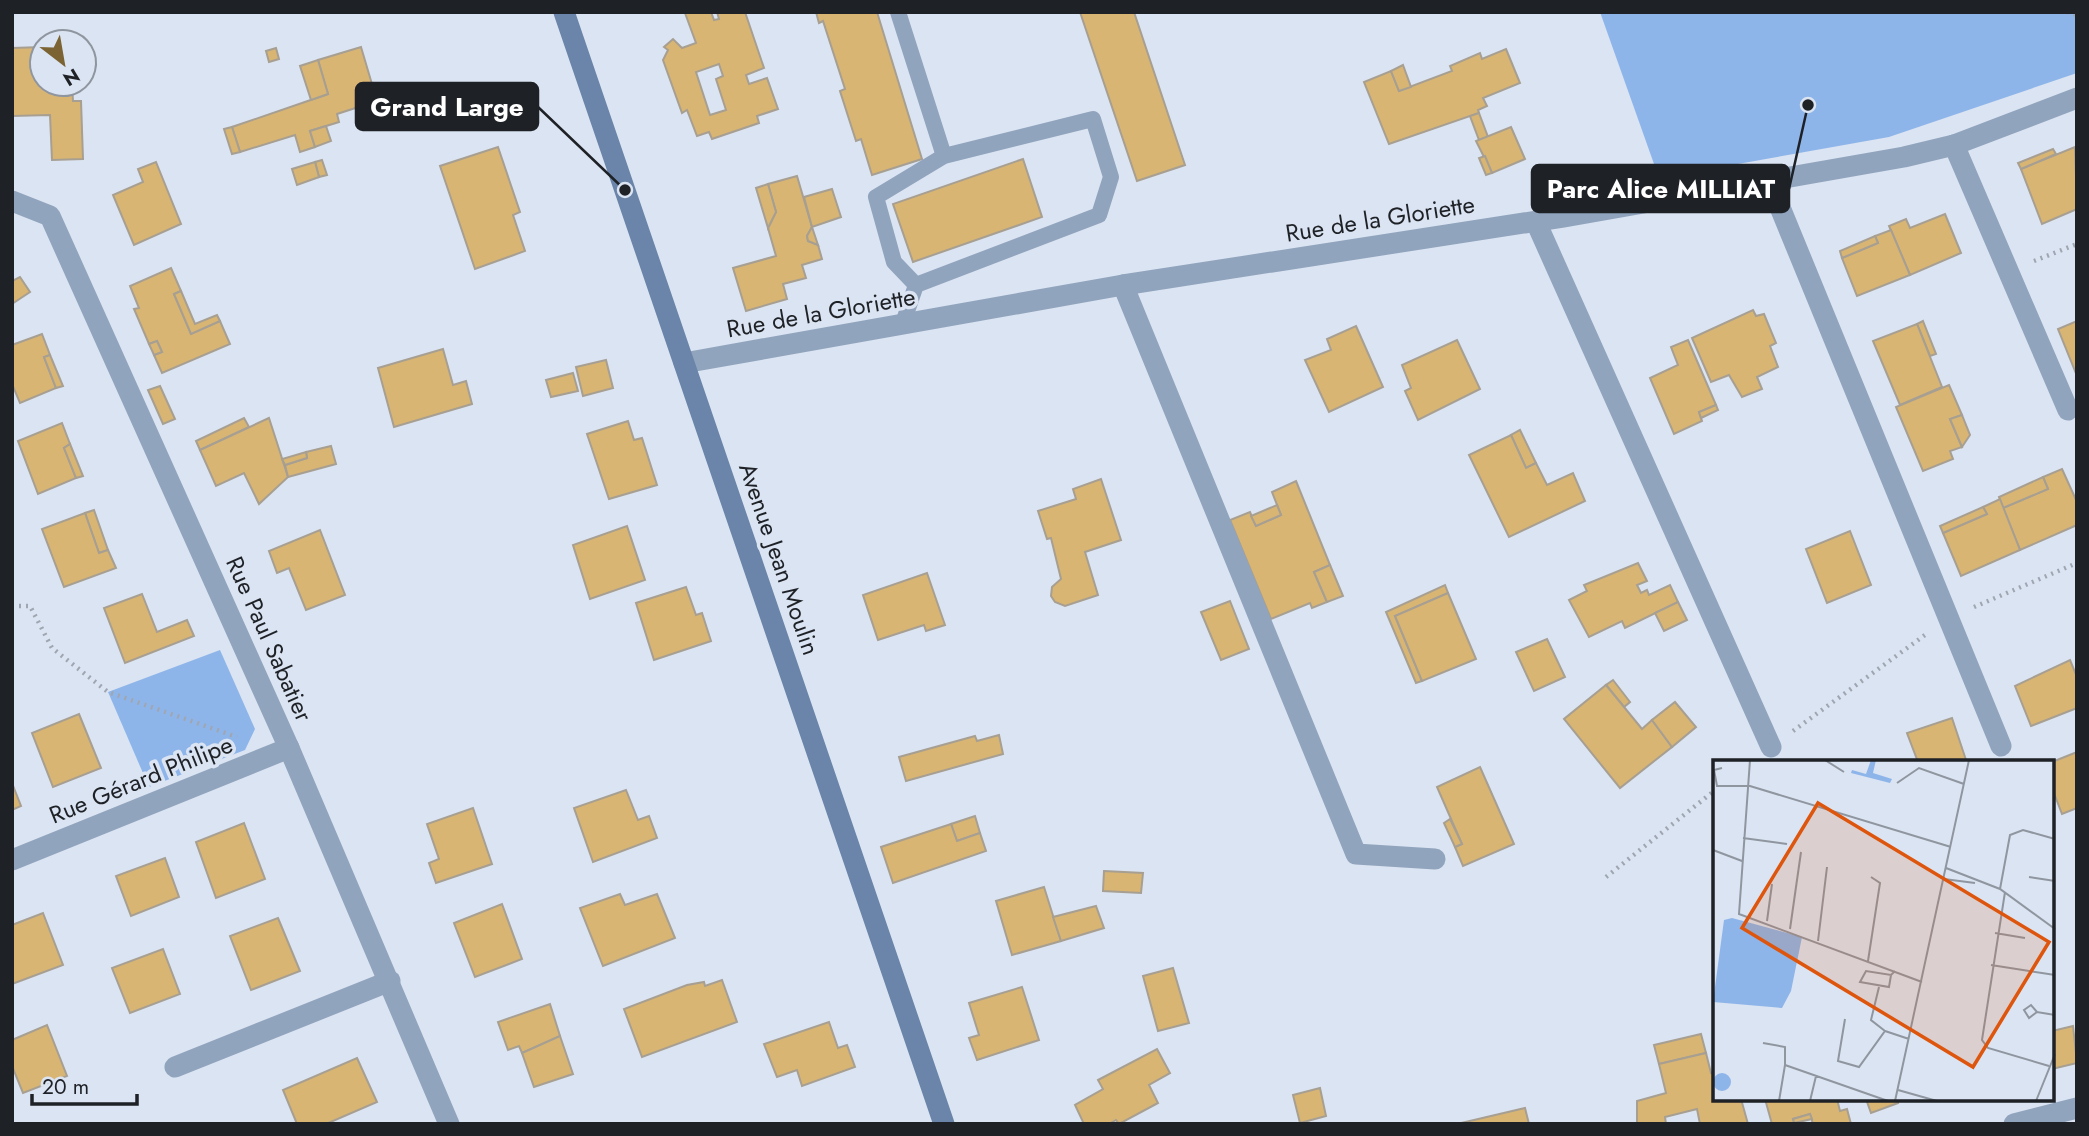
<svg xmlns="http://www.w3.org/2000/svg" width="2089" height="1136" font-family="Jost,sans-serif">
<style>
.green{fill:#8eb5ea}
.building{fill:#d9b573;stroke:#a79f92;stroke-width:2;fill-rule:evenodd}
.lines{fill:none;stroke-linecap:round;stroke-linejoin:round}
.path{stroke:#9fa6b1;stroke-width:4.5;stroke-dasharray:2 5;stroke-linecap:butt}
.lane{stroke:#91a4bd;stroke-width:16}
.street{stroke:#91a4bd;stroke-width:21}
.secondary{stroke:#6a85a9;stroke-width:21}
.labels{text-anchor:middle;stroke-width:7;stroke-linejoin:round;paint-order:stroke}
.street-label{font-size:24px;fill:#1e2126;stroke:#dbe4f2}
.inset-road{fill:none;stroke:#8f96a0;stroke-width:2}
.view{fill:#de560d;fill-opacity:0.15;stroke:#de560d;stroke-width:3.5}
.inset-edge{fill:none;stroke:#1e2126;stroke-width:3.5}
.leader{fill:none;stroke:#1e2126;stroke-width:2.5}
.callout-dot{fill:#1e2126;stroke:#dbe4f2;stroke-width:2.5}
.callout{fill:#1e2126;stroke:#1e2126;stroke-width:2.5}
.callout-label{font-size:26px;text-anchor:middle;font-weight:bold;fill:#fff}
</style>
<rect width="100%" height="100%" fill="#dbe4f2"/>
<!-- green -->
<g class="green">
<path d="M1600,12H2077V73L1889,137L1659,178Z"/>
<path d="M220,650L255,729L245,750L149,787L108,692Z"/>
</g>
<!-- building -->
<g class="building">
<path d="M711,12L714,20L719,19L717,12H745L764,68L746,75L749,84L767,78L778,109L757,116L759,123L712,139L709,132L697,136L687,110L682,113L663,60L668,50L664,47L673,39L682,48L696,43L685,13ZM719,64L723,76L716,79L726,110L710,115L696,72Z"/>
<path d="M816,12H877L922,159L872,175L861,139L856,141L840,91L845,89L823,21L819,23Z"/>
<path d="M1080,12H1134L1185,165L1137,181Z"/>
<path d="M42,47V84H72L73,101H81L83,159L52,160L50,115L12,116V48Z"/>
<path d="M361,47L377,101L337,114L339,122L310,131L315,147L300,152L295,135L240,152L232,127L328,94L318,60Z"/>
<path d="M276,48L279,59L269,62L266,51Z"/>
<path d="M1506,49L1520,83L1483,98L1487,106L1478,110L1479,113L1389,144L1364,82L1391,71L1399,91L1452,71L1450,66L1480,53L1482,59Z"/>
<path d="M318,60L328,94L311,100L300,66Z"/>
<path d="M1403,65L1411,87L1399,91L1391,71Z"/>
<path d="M1479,113L1488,137L1479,140L1470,116Z"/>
<path d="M326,126L331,141L315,147L310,131Z"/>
<path d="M232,127L240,152L232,154L224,129Z"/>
<path d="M1511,127L1525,159L1492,173L1476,141Z"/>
<path d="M498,147L520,212L513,215L525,251L475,269L440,166Z"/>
<path d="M2075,147L2077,209L2042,224L2021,169Z"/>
<path d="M2053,149L2056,154L2021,169L2018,163Z"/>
<path d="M1485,156L1492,173L1486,175L1479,158Z"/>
<path d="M1023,159L1042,217L913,262L893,204Z"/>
<path d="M322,160L327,175L319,177L315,162Z"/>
<path d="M156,162L181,224L134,245L113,195L143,182L138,169Z"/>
<path d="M315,162L319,177L297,185L292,169Z"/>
<path d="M797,176L812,227L807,236L808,241L818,245L822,259L802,265L806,278L783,284L787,299L746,311L733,268L776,256L768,228L776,212L768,184Z"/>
<path d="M768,184L776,212L768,228L756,188Z"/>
<path d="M832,189L841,217L812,227L804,197Z"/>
<path d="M1945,214L1961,253L1910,275L1889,226L1906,219L1910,228Z"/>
<path d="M812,227L818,245L808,241L807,236Z"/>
<path d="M1891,230L1910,275L1857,296L1842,258L1878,243L1875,236Z"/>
<path d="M1875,236L1878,243L1842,258L1840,251Z"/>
<path d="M171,268L181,291L174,294L191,334L220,321L230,344L162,373L154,355L162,352L157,341L149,344L134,309L139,308L130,286Z"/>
<path d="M20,277L30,292L12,304V281Z"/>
<path d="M181,291L195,324L217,315L220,321L191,334L174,294Z"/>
<path d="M1753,310L1756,316L1764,314L1776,343L1770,346L1778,367L1757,377L1762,389L1742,397L1729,375L1711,382L1692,338Z"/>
<path d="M1923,321L1936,354L1930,356L1917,324Z"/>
<path d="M2077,321V376L2058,329Z"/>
<path d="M1917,324L1942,387L1900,405L1873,341Z"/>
<path d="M1356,326L1383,387L1329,412L1305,360L1331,350L1327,339Z"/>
<path d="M42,334L50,355L44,357L56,388L20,403L12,384V345Z"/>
<path d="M1457,340L1480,389L1418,420L1405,391L1411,388L1402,365Z"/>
<path d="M1688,340L1716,405L1699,412L1702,421L1674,434L1650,378L1678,365L1671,347Z"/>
<path d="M157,341L162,352L154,355L149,344Z"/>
<path d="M443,349L453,385L466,381L472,404L394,427L378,368Z"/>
<path d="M50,355L63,386L56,388L44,357Z"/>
<path d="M606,360L613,388L583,396L576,367Z"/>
<path d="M573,373L578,391L551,397L546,380Z"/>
<path d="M1949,385L1962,415L1950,419L1962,447L1950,451L1953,459L1923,471L1896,407Z"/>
<path d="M160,386L175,419L163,424L148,390Z"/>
<path d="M1716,405L1718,410L1701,418L1699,412Z"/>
<path d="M1962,415L1970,435L1962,447L1950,419Z"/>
<path d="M244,418L249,427L200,450L196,441Z"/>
<path d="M269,418L288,477L259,504L244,473L216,486L200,450Z"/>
<path d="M628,421L634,440L642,438L657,485L609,499L587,434Z"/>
<path d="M62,423L70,444L64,448L76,478L38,494L18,441Z"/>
<path d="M1520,430L1536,463L1526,468L1511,435Z"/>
<path d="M1511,435L1526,468L1536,463L1547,485L1573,473L1585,501L1509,537L1469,455Z"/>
<path d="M70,444L83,476L76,478L64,448Z"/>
<path d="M331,446L336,464L288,477L285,465L307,458L306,452Z"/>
<path d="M306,452L307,458L285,465L282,459Z"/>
<path d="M2062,469L2077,502V525L2020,550L2003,508L2048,489L2043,477Z"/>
<path d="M2043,477L2048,489L2003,508L1999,497Z"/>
<path d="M1101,479L1121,540L1085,552L1098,595L1065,606L1055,602L1051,596L1052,587L1061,579L1051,538L1047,539L1038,511L1076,499L1073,489Z"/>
<path d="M1296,481L1330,565L1314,572L1327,602L1312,608L1310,603L1271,619L1230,520L1250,512L1256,526L1281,515L1272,492Z"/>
<path d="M2000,499L2020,550L1961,576L1943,533L1987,514L1983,507Z"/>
<path d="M1277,505L1281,515L1256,526L1251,516Z"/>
<path d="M1983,507L1987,514L1943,533L1940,526Z"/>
<path d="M94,510L108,550L99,553L85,513Z"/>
<path d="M85,513L99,553L108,550L116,568L64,587L42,529Z"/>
<path d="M627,526L645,580L590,599L573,545Z"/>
<path d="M320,530L345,595L306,610L289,568L277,573L269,551Z"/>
<path d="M1850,531L1871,585L1827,603L1806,549Z"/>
<path d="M1638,563L1647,581L1637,585L1641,593L1647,590L1649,595L1670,585L1678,602L1625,628L1622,621L1589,637L1569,600L1587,591L1584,585Z"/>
<path d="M1330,565L1343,596L1327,602L1314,572Z"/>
<path d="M927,573L945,625L926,631L924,625L878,640L863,595Z"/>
<path d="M1445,585L1448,593L1395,616L1422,681L1416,683L1386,612Z"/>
<path d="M686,587L696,615L702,613L711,641L654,660L636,603Z"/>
<path d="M1448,593L1476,659L1422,681L1395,616Z"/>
<path d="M142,594L157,632L187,620L194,636L125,663L104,608Z"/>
<path d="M1230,601L1249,649L1221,660L1201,612Z"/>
<path d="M1678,602L1687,620L1664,631L1655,613Z"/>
<path d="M1547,639L1565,677L1534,691L1516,652Z"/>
<path d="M2070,660L2077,677V708L2031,726L2015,686Z"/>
<path d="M1613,680L1630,702L1624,707L1606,685Z"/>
<path d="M1606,685L1642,729L1652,720L1672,747L1620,788L1564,719Z"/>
<path d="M1675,702L1696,727L1672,747L1652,720Z"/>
<path d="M79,714L101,768L53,787L32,733Z"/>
<path d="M1952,718L1966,760L1918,762L1907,733Z"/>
<path d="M999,735L1003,754L906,781L899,757L975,736L977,741Z"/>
<path d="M2077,752V808L2062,814L2052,788V762Z"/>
<path d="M1480,767L1514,844L1463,866L1455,847L1462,844L1437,787Z"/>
<path d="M12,783L21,806L12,810Z"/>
<path d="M626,790L638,820L649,816L657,838L593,862L574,808Z"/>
<path d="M473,808L492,864L436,883L429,863L439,859L427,824Z"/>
<path d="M975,816L980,833L957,841L951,824Z"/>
<path d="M1450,819L1462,844L1455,847L1444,823Z"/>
<path d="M244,823L265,879L216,898L196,842Z"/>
<path d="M951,824L957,841L980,833L986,851L893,883L881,847Z"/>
<path d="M165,858L179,897L131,916L116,876Z"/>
<path d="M1104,871L1143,873L1141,893L1103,891Z"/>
<path d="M1044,887L1061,941L1012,955L996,901Z"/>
<path d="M620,894L625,905L657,894L675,938L603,966L580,908Z"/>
<path d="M502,904L522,959L475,977L454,923Z"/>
<path d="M1096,906L1104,928L1061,941L1053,917Z"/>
<path d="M43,913L63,965L12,984V925Z"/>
<path d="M278,918L300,971L251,990L230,936Z"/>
<path d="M163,949L180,994L130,1013L112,968Z"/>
<path d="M1173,968L1189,1023L1158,1031L1143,976Z"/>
<path d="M722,980L737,1022L642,1057L624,1009L687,985L704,982L705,986Z"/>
<path d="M1022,987L1039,1040L977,1060L969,1038L979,1035L969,1003Z"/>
<path d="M550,1004L560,1036L522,1053L519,1046L508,1050L498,1022Z"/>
<path d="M829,1022L838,1048L847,1045L855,1067L802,1086L797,1070L777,1077L764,1044Z"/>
<path d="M47,1025L67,1076L23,1093L12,1066V1040Z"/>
<path d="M2073,1026L2077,1063L2052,1069V1031Z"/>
<path d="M1701,1034L1706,1053L1659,1064L1654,1045Z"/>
<path d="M560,1036L573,1074L534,1087L522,1053Z"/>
<path d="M1157,1049L1170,1073L1149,1085L1158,1103L1119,1124L1116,1120L1109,1124H1084L1075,1105L1103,1089L1098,1080Z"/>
<path d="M1706,1053L1711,1073L1714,1072V1099H1741L1748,1124H1700L1697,1109L1665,1117L1666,1124H1637V1101L1666,1093L1659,1064Z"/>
<path d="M357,1058L377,1102L326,1124H297L283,1090Z"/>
<path d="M1320,1088L1326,1116L1300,1123L1293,1095Z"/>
<path d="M1765,1099H1837L1840,1111L1847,1109L1851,1124H1813L1810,1114L1793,1119L1795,1124H1772Z"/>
<path d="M1866,1099H1897L1898,1103L1871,1113Z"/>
<path d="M1525,1108L1529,1124H1461V1123Z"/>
<path d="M1810,1114L1812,1119L1794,1123L1793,1119Z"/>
</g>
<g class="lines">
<!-- path -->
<g class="path">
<path d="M2067,12L2077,15"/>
<path d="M2034,261L2077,244"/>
<path d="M12,606H30L52,648L108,692L237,737"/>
<path d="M1974,607L2077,563"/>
<path d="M1793,731L1925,635"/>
<path d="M1606,877L1714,791"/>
</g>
<!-- lane -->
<g class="lane">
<path d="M898,12L944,156"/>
<path d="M902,326L916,285L1099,215L1111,177L1093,119L944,156L876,197L894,262L916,285"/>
</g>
<!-- street -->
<g class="street">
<path d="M1954,145L2068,410"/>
<path d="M1770,183L2001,746"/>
<path d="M12,201L50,216L289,748L449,1124"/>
<path d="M1536,222L1771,747"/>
<path d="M1123,285L1356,854L1435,859"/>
<path d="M684,363L1123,285L1563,217L1904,157L1954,145L2077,98"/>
<path d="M12,860L289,748"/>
<path d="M175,1067L390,981"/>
<path d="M2014,1124L2077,1108"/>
</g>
<!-- secondary -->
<path class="secondary" d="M564,12L944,1124"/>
</g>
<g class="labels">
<!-- street labels -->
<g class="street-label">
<text transform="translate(1380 219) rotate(-9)" y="8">Rue de la Gloriette</text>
<text transform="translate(821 313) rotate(-10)" y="8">Rue de la Gloriette</text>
<text transform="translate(779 559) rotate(71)" y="8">Avenue Jean Moulin</text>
<text transform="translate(269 639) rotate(66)" y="8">Rue Paul Sabatier</text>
<text transform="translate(141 780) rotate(-22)" y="8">Rue Gérard Philipe</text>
</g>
</g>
<!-- overview -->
<g transform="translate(1713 760)">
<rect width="341" height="341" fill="#dbe4f2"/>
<path d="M158,0H163L160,13L179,19L177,23L138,13L139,10L153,14ZM19,158L89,177L78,231L69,248L0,242L11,160ZM0 322a9 9 0 1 1 18 0a9 9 0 1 1-18 0Z" fill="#8eb5ea"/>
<path class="inset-road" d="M37,0L26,154L209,222M112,0L131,12M249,0H280M9,8L1,10L4,26H37L238,87M184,23L206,8L251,24M30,78L74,84M0,90L29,101M233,108L287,129L342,169M316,117L342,121M231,119L262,123M287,129L297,75L310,70L342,79M292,132L269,280L275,288L336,306M54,161L59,124M77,169L88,92M282,173L312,178M105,181L114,107M155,201L167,123L158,117M278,205L342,215M178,215L176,227L147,222L153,211L178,215L182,211M166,227L158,260L172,271M324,252L318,245L311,250L316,258L324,252L342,255M132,259L125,301L146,307L172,271L196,279M50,283L72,287V305L175,341M185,330L224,341M1,341H52M66,341L72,305M97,341L103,316M182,341L256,0M323,341L342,294"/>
<path class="view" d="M105,43L336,182L260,307L29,168Z"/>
<rect width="341" height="341" class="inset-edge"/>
</g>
<!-- callouts -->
<path class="leader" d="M625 190L538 107M1808 105L1789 189"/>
<g class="callout-dot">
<circle cx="625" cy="190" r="7"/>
<circle cx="1808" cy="105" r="7"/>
</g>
<g class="callout">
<rect x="356" y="83" width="182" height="47" rx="7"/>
<rect x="1532" y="165" width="257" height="47" rx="7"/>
</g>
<g class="callout-label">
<text x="447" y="116">Grand Large</text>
<text x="1661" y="198">Parc Alice MILLIAT</text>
</g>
<!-- border -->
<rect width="2089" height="1136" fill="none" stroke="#1e2126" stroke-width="28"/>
<!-- north arrow -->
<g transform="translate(63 63) rotate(149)"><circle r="33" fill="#dbe4f2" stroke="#8f96a0" stroke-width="2"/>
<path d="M0-5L12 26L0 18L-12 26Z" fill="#7c6334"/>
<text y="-10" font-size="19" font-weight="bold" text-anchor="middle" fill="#1e2126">N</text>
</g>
<!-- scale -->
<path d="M32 1094v10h105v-10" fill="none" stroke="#1e2126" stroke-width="3.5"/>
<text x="42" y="1094" font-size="21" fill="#1e2126" stroke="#dbe4f2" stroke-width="5" paint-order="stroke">20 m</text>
</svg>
